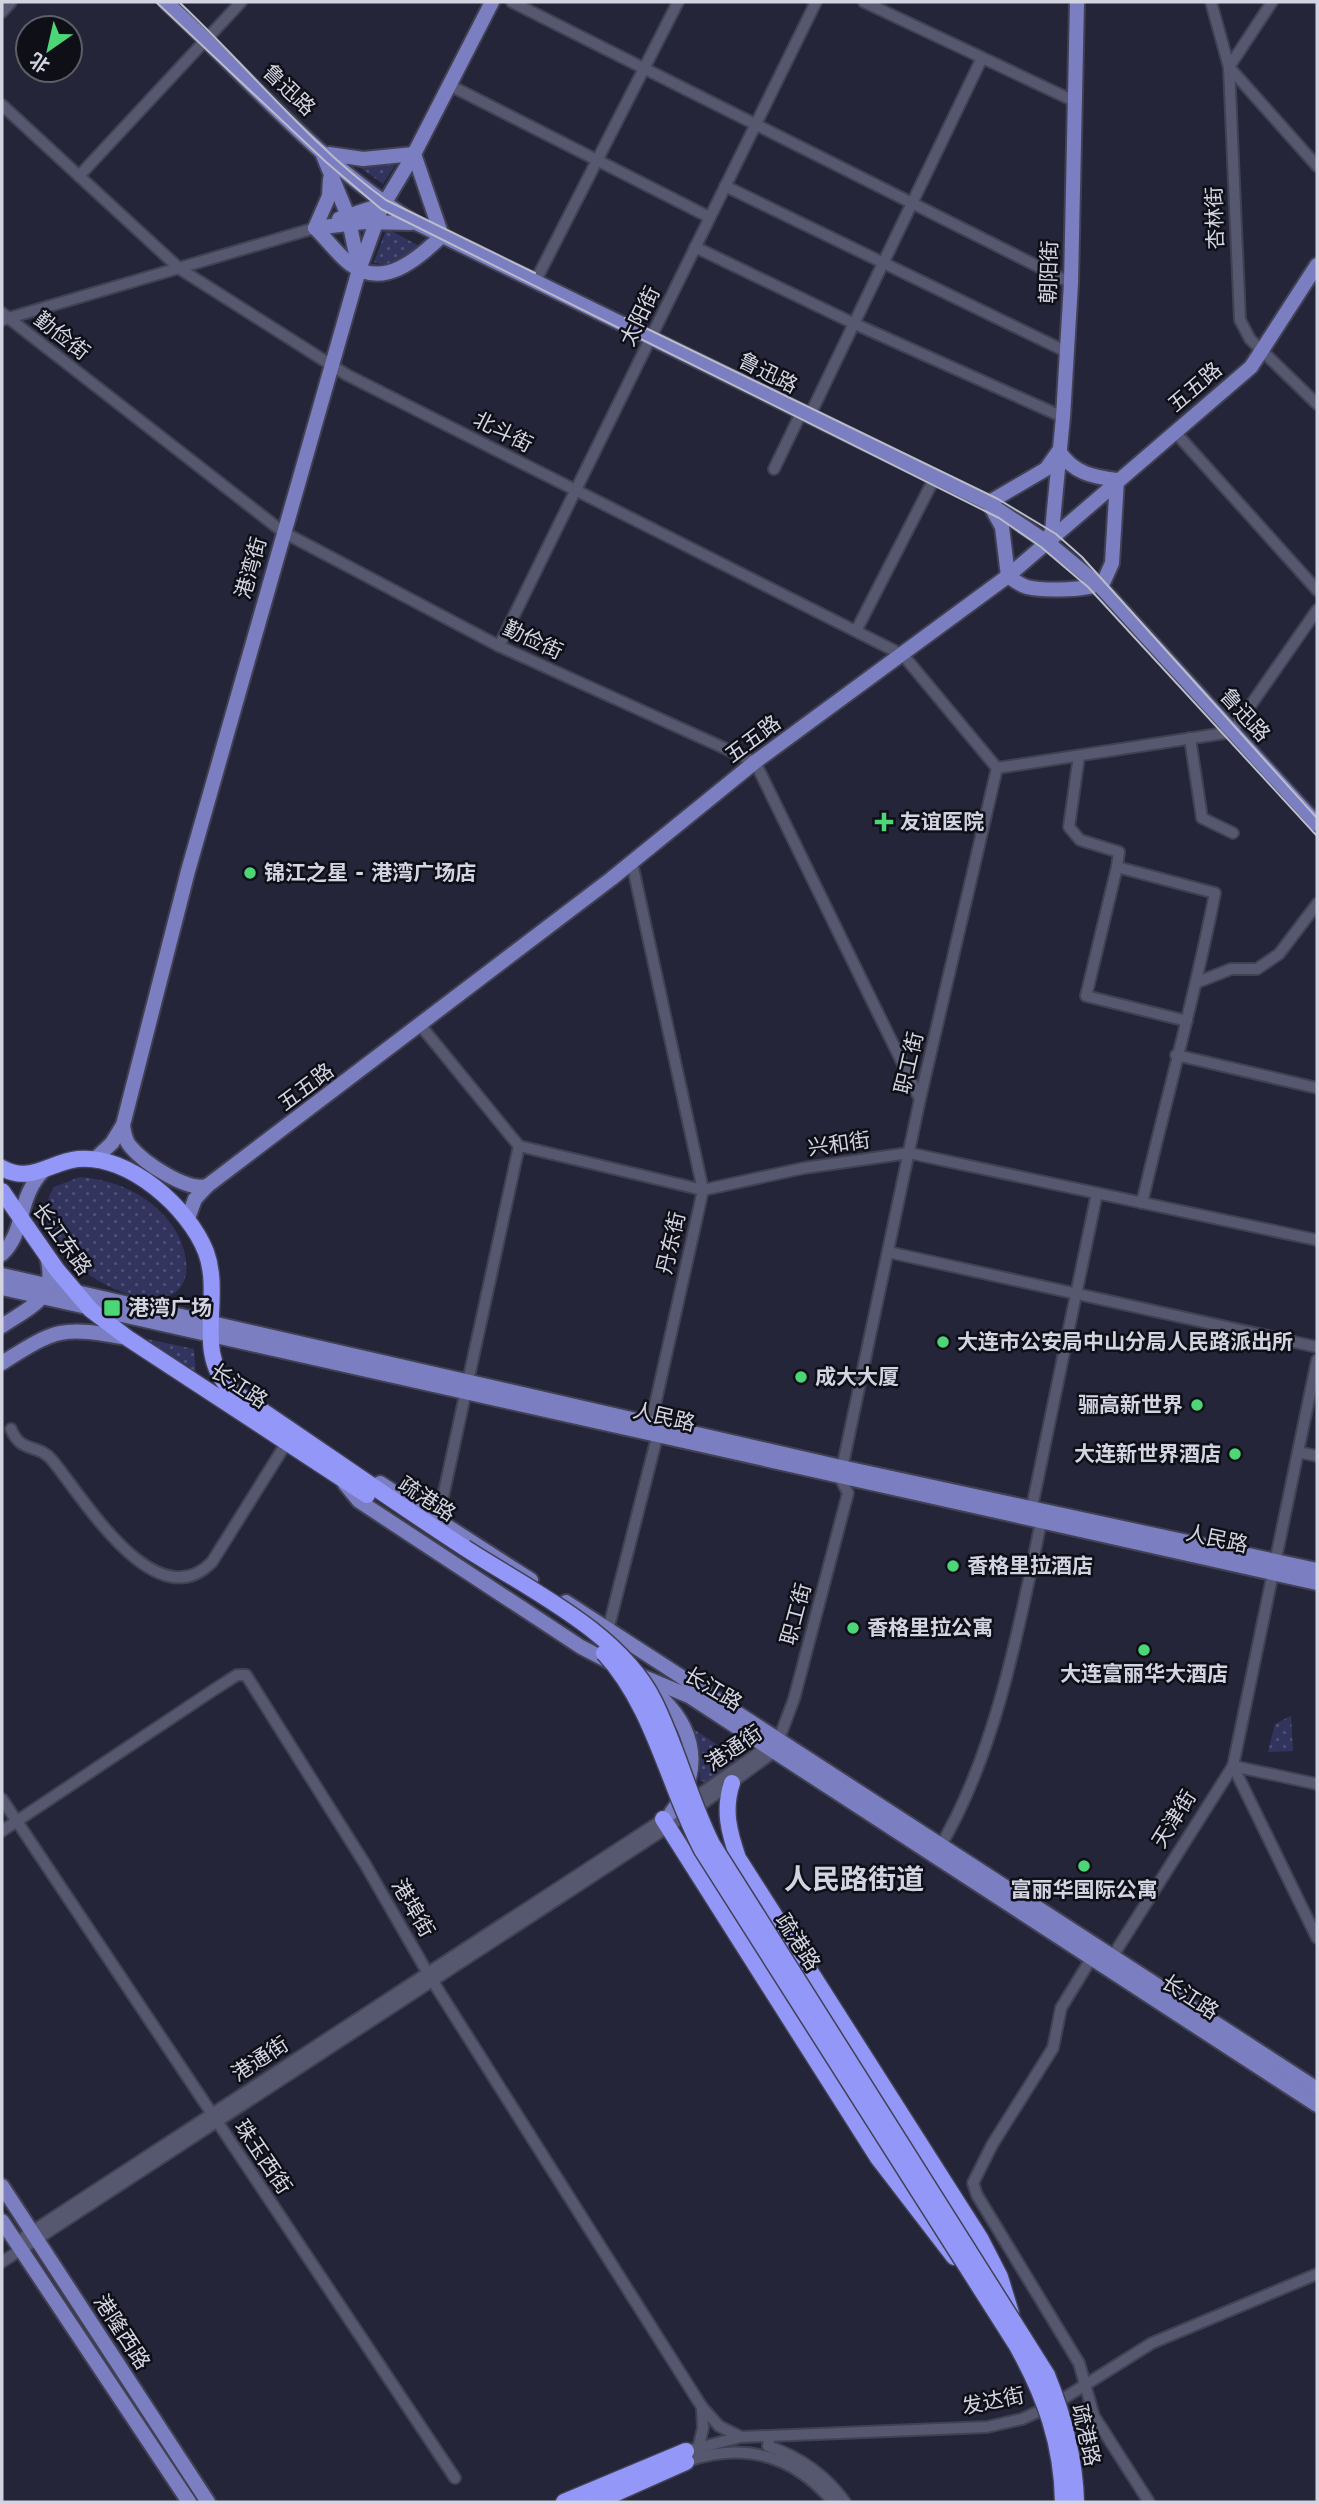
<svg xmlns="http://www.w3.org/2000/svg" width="1319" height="2504" font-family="'DejaVu Sans','Noto Sans SC',sans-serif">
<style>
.green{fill:url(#green-dots)}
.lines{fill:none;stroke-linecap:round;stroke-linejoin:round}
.minor-casing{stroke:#404152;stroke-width:14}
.major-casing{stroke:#404152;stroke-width:18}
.highway-casing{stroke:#404152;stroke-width:19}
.minor{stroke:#56586f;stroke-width:10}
.major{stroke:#7b7ec1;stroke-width:14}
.highway{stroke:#9397f8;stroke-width:16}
.tram{stroke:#babcca;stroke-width:2}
.highway-bridge-casing{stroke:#404152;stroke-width:19;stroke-linecap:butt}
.highway-bridge{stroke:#9397f8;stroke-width:16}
.poi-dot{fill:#4dd676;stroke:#0f0f18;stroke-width:2.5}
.labels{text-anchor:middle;stroke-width:5;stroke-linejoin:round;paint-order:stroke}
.street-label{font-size:21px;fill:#d2d4e1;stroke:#0f0f18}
.poi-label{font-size:21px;font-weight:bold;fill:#d2d4e1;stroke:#0f0f18;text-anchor:start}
.district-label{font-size:28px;font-weight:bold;fill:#d2d4e1;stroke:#0f0f18}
</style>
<defs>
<pattern id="green-dots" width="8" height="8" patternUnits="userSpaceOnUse" patternTransform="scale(1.75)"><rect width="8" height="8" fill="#33345e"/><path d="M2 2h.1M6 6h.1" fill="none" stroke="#505075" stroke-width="1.8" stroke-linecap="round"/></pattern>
</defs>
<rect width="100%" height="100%" fill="#242539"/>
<!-- green -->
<g class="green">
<path d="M354,163H396V164L383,184Z"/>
<path d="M386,230L388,229L421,247C411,259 390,269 374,262Z"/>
<path d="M80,1177C114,1180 146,1193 168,1220C193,1250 199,1305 144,1298C100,1292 21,1238 54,1187Z"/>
<path d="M143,1338L194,1349L196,1375Z"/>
<path d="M1291,1716L1293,1751L1268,1752L1275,1724Z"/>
<path d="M689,1726L740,1760L706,1782L700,1781V1751Z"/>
</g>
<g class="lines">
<defs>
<g id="minor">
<path d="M512,2L1071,283"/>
<path d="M864,2L1074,101"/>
<path d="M1211,2L1229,67L1240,320L1250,339L1317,404"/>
<path d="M1272,2L1229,67L1317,166"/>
<path d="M2,12L11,2"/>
<path d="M451,86L709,217"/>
<path d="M2,105L180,269L347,375L903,655L997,768"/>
<path d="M79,176L241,2"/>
<path d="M725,186L1067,352"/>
<path d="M695,247L855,324L1063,417"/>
<path d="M536,280L678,2"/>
<path d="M2,313L283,532L499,646L755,762L920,1099"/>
<path d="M2,320L315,228"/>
<path d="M809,417L982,58"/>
<path d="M1175,432L1317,590"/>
<path d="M774,469L801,413"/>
<path d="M856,631L934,479"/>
<path d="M499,646L816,2"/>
<path d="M1190,738L1202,818L1233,833"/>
<path d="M1079,756L1069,827L1080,840L1119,852L1117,867L1215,893C1195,997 1166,1099 1142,1203"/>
<path d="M1117,867L1086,996L1187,1021"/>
<path d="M1198,982L1231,969H1257L1279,954L1317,904"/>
<path d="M421,1026L519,1146L703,1190L804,1168L909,1153L1317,1240"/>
<path d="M1176,1055L1317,1088"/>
<path d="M888,1252L1317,1347"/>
<path d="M1317,1360L1233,1766L1317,1938"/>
<path d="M11,1429C21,1454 38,1443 52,1460C83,1497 155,1620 212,1562L287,1442"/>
<path d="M1298,1452L1317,1456"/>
<path d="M438,1520L519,1146"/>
<path d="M608,1630L657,1437L651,1423L703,1190L632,863"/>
<path d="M1233,1766L1317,1784"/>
<path d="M2,1799L455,2478"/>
<path d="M690,1801L771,1744"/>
<path d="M2,1831L212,1691L237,1675H246L365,1864L430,1977L702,2407L719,2426L741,2437"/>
<path d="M938,1850C995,1757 1019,1628 1041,1522L1032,1507L1097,1193"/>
<path d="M1094,1954L1061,2008L1053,2048L992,2145L973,2183L977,2195L1079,2363L1094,2416L1149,2502"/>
<path d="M1109,1962L1233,1766"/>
<path d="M21,2249L25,2236L668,1816"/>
<path d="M2,2262L691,1812L774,1752L794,1699L848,1493L840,1478L920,1099L997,768L1232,732L1317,610"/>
<path d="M769,2437L768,2446C800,2457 825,2474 845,2502"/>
<path d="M699,2445L703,2428L702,2407"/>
<path d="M686,2451L741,2437L987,2427L1022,2419L1053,2405L1152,2343L1317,2274"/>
<path d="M691,2460C747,2442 795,2457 833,2502"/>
</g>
<g id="major">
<path d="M166,2C247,76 321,166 416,223L988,503L1047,542L1099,585L1317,824"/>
<path d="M329,154L363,159L414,154"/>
<path d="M323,155L348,216L359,269"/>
<path d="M339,219L384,204"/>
<path d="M315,228C327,239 337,254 350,264C384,290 418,258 442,236L414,154"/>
<path d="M315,228L364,222L411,223"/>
<path d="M315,228L329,196L330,179"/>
<path d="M988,503L1046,469L1058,452"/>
<path d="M991,507L1002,527L1008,576"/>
<path d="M1047,541L1052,531L1063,417L1071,283L1077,2"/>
<path d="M1008,576C1014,580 1020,585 1027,587C1043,591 1092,591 1104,581L1112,563L1117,480C1093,477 1073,473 1059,451"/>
<path d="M123,1125C124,1133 125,1140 130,1146C144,1163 186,1191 207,1186"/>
<path d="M95,1159L112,1143L123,1125L188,871L359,270L381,209L414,154L492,2"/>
<path d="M188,1218L195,1199L207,1186L611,879L755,762L1008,576L1251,367L1317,265"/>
<path d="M2,1254C26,1231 17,1198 43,1171"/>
<path d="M2,1275L841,1467L1317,1570"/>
<path d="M2,1288L1317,1583"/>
<path d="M2,1326C32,1306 58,1297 47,1257"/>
<path d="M2,1363C57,1328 62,1326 127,1338"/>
<path d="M380,1483L531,1580"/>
<path d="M345,1484L359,1501L581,1647L612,1663"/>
<path d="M566,1602L1317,2089"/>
<path d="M634,1673L689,1696L1317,2105"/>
<path d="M646,1685C692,1719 708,1765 671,1813"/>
<path d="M2,2186L208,2502"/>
<path d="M2,2221L189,2502"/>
</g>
<g id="highway">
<path d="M2,1168C30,1184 50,1162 78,1159C129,1154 189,1208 206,1252C223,1298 193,1353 231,1390C310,1442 386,1497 465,1548"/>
<path d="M2,1191L57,1270L91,1310L129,1339L367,1495"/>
<path d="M732,1783C723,1810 729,1832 738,1858L980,2238L1000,2277L1011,2313"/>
<path d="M663,1819L878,2158L954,2257"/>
<path d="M564,2502L686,2451"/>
<path d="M596,2502L686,2462"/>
</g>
</defs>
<!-- minor casing -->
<use href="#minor" class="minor-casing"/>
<!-- major casing -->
<use href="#major" class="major-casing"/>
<!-- highway casing -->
<use href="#highway" class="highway-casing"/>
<!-- minor -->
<use href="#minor" class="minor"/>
<!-- major -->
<use href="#major" class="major"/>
<!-- highway -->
<use href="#highway" class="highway"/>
<!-- tram -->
<g class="tram">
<path d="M156,2L326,162L381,209L999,518L1041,547L1088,587L1317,836"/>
<path d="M179,2C247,66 311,146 386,200L535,273"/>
<path d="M625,318L998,499L1056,534L1082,557L1317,818"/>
</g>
<defs>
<g id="highway-bridge">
<path d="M465,1548C528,1589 620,1632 654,1701C677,1747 689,1798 712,1844L1047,2375C1064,2417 1075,2457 1076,2502"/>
<path d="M604,1653C654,1707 668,1786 702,1850L1017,2346C1045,2396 1062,2444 1063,2502"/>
</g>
</defs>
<!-- highway-bridge casing -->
<use href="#highway-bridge" class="highway-bridge-casing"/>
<!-- highway-bridge -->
<use href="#highway-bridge" class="highway-bridge"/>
</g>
<!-- markers -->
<g class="poi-dot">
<path d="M880.5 811.5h7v7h7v7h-7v7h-7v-7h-7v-7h7z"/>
<circle cx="250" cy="873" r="7"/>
<rect x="103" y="1299" width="18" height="18" rx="3.5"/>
<circle cx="943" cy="1342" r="7"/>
<circle cx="801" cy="1377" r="7"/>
<circle cx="1197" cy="1405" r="7"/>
<circle cx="1235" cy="1454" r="7"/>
<circle cx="953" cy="1566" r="7"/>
<circle cx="853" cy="1628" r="7"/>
<circle cx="1144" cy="1650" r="7"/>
<circle cx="1084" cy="1866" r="7"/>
</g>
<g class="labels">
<!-- street labels -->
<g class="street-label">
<text transform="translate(289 90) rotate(44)" y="7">鲁迅路</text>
<text transform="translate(1215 218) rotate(-92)" y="7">杏林街</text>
<text transform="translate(1049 272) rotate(-88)" y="7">朝阳街</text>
<text transform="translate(640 316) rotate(-64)" y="7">太阳街</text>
<text transform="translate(62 336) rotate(38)" y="7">勤俭街</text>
<text transform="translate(768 373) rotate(27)" y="7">鲁迅路</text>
<text transform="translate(1195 387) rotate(-41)" y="7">五五路</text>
<text transform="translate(503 432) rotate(27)" y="7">北斗街</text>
<text transform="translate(251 568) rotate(-74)" y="7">港湾街</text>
<text transform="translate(533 640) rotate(25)" y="7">勤俭街</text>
<text transform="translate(1245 715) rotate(48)" y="7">鲁迅路</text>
<text transform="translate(753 739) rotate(-37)" y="7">五五路</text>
<text transform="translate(909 1063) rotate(-77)" y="7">职工街</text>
<text transform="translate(306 1087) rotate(-37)" y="7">五五路</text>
<text transform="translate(839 1144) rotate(-8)" y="7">兴和街</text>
<text transform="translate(62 1239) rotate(54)" y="7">长江东路</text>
<text transform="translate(671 1243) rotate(-77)" y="7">丹东街</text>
<text transform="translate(239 1386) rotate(33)" y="7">长江路</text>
<text transform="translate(664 1417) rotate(13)" y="7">人民路</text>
<text transform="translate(427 1499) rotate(33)" y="7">疏港路</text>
<text transform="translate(1217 1539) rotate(12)" y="7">人民路</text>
<text transform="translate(796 1614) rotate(-75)" y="7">职工街</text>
<text transform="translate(713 1689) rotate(31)" y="7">长江路</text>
<text transform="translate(734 1748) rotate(-34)" y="7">港通街</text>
<text transform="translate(1174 1819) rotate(-58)" y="7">天津街</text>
<text transform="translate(413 1908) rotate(60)" y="7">港埠街</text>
<text transform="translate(798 1942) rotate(57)" y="7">疏港路</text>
<text transform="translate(1190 1997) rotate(33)" y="7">长江路</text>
<text transform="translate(260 2059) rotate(-33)" y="7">港通街</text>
<text transform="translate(263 2157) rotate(56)" y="7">珠玉西街</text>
<text transform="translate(122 2332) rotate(57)" y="7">港隆西路</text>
<text transform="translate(993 2401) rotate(-11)" y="7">发达街</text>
<text transform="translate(1086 2435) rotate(77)" y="7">疏港路</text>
</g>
<!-- poi labels -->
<g class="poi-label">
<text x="900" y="829">友谊医院</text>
<text x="264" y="880">锦江之星 - 港湾广场店</text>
<text x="128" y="1315">港湾广场</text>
<text x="957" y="1349">大连市公安局中山分局人民路派出所</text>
<text x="815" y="1384">成大大厦</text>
<text x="1183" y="1412" text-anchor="end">骊高新世界</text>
<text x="1221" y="1461" text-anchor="end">大连新世界酒店</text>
<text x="967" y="1573">香格里拉酒店</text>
<text x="867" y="1635">香格里拉公寓</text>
<text x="1144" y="1681" text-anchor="middle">大连富丽华大酒店</text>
<text x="1084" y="1897" text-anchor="middle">富丽华国际公寓</text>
</g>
<!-- district labels -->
<g class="district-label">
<text x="854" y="1889">人民路街道</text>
</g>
</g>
<!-- border -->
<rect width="1319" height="2504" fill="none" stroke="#d2d4e1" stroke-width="7"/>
<!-- north arrow -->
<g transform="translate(49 49) rotate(214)"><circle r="33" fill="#0f0f18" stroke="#5d5e68" stroke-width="2"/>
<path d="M0-5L12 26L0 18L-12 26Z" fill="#4dd676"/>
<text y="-10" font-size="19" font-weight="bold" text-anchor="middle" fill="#d2d4e1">北</text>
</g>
</svg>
